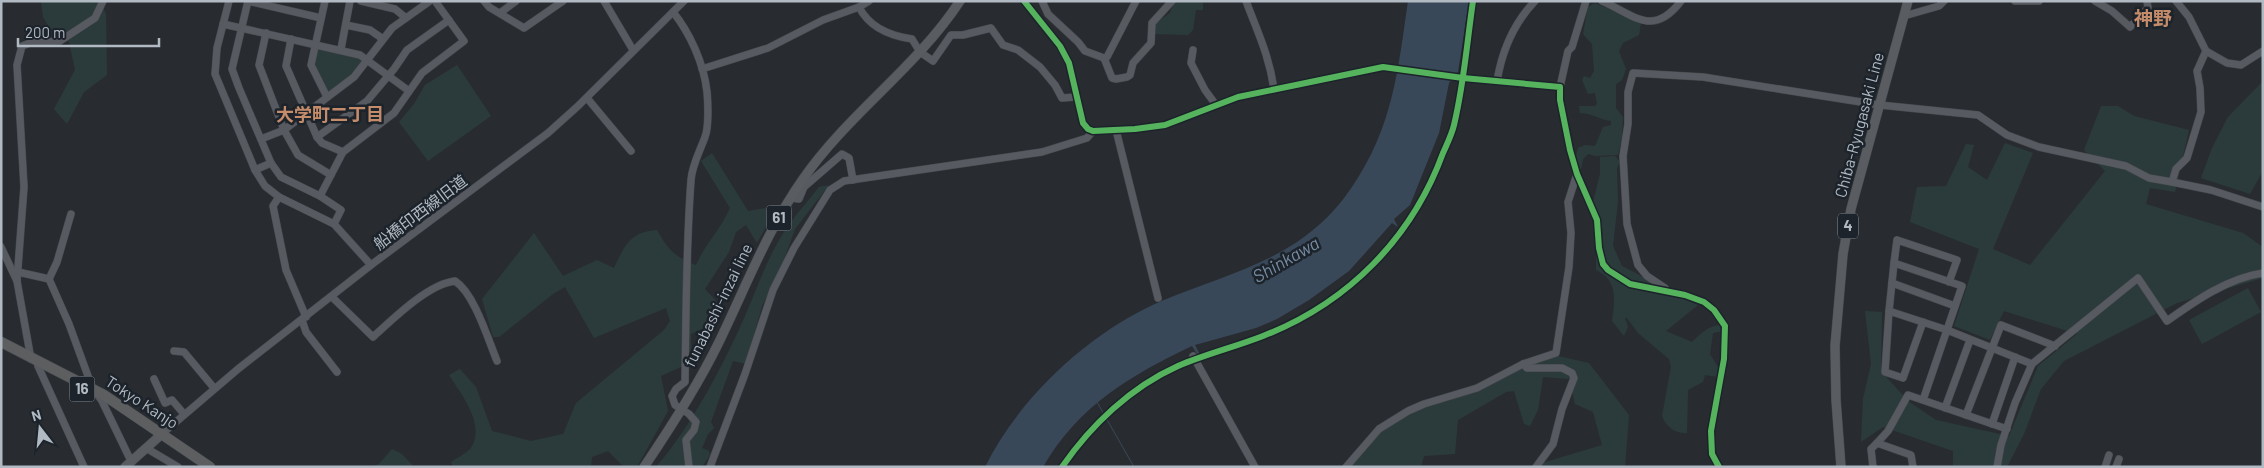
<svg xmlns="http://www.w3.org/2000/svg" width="2264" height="468" font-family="Barlow,'Noto Sans JP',sans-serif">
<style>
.green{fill:#2b3b3b}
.water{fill:#394858}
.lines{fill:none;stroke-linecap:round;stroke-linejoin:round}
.stream{stroke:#394858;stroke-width:1}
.minor-casing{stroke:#45484c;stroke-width:8}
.major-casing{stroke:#45494e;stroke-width:10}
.highway-casing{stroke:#44484d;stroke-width:11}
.minor{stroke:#575a60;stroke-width:7}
.major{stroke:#595d62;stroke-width:9}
.highway{stroke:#5c5e60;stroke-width:10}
.cycleway-casing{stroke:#1c232b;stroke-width:9}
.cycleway{stroke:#56b35d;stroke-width:6}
.labels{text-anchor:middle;stroke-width:5;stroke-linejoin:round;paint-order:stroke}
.shield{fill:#1c232b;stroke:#848c95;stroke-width:1}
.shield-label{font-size:15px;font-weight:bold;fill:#b1b9c2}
.street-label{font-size:16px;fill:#b1b9c2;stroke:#1c232b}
.neighbourhood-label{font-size:18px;font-weight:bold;fill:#c48c6a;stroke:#1c232b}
.water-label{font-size:18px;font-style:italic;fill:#768ca2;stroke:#1c232b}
.quarter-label{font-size:19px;font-weight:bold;fill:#c48c6a;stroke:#1c232b}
</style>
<rect width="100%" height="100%" fill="#282c31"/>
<!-- green -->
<g class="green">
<path d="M41,1H100L106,14L107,75L84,92L67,124L54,109L75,70L69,42L49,27L43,17Z"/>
<path d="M1174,1H1203V10H1196L1193,30L1188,35L1155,34L1156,23L1170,13Z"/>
<path d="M1595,3L1641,23L1639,35L1623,43L1619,51L1626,69L1622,80L1616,84V108L1623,117L1622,138L1618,155L1595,156L1588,154L1583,159L1581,169H1577L1575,160L1578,148L1585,145L1595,146L1603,127L1611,125V121C1600,120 1595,114 1580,113L1579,106H1595L1597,104L1595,93L1588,94L1582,80L1584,76L1590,78L1594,71L1592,44L1583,34L1588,7Z"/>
<path d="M317,48L357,57L362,60L352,75L328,93L314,63Z"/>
<path d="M457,65L491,116L428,161L399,122L414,104L425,85Z"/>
<path d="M2263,81V171L2250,194L2201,178L2212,148L2228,117Z"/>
<path d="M2101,106H2118L2134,116L2189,130L2175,192L2150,188L2146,204L2243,233L2263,247V278L2177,303L2064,361L2041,389L2024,434L2007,467L1993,465V467H1953V451L1883,427L1861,442L1863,399L1871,364L1865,311L1882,312L1881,371L1908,401L1936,420L2009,436L2038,366L2077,334L2004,311L1990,340L1954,326L1979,249L1910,222L1917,187L1946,186L1966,144L1974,145L1968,167L1987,180L2005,143L2033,153L1993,249L2030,265L2105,171L2084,150Z"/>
<path d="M712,153L748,211L766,208L772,216L757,243L746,225L736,232L729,252L705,289L721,306L715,330L701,329L691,334L692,362L661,376L668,411L637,467H624L608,451L592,457L591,467H453L451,462C457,458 467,453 471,448C486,424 461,394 449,375L460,369L476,387L492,431L531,441L563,434L576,403L664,330L670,321L666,308L594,338L565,287L553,294L499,337H493L482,299L534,233L563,276L597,260L614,268C625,245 630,232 657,230C668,250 675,257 696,265C705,244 721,229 730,208L701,161Z"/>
<path d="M1615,156L1620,162L1617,168L1618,201L1613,246L1622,266L1698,305L1666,331L1692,342C1701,333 1709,325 1722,325L1724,331L1713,333L1710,354L1719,369L1718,377L1705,375L1703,382L1688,390L1687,433C1676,434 1666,427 1662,416L1671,367L1669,359L1638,333L1627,318H1625L1628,327L1624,336L1612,321C1615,300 1618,280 1596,270V247L1603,244L1602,228L1593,202L1600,174V157Z"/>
<path d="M829,185L795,229L781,268L762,306L746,364L733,361L711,422L714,428L708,434L702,448L709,451L710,455L702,467H656C691,427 724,364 745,316C758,286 769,253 788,226C797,213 809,200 819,187Z"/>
<path d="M2248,288L2261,312L2202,344L2189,320Z"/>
<path d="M1558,356L1589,363L1629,415L1625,467H1539L1542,463L1602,445L1593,412L1575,404L1569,379L1543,377L1538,410L1530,426L1524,424L1514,391L1506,392L1458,420L1455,454L1424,456L1421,467H1350L1384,429L1415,411L1428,405L1448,401L1514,371Z"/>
<path d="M392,449L402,454L414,467H369L379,464Z"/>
</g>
<!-- water -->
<path class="water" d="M1408,1H1469L1458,72L1449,83L1439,133L1410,205L1394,219L1398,227L1392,223L1349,271L1309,300L1277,319L1256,328L1195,345L1199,353L1197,354L1192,346C1131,375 1078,406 1043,467H985C1020,396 1092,330 1164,300C1237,270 1304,258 1352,187C1393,127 1398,70 1408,1Z"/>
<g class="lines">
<!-- stream -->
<path class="stream" d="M1097,402L1134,467"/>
<defs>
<g id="minor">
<path d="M229,1L217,48L215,74L255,170L265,186L279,197L334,224L371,265"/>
<path d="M248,1L232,69L239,88L271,163L281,177L320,196"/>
<path d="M248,1L321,18"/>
<path d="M325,1L311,65L327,97"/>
<path d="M361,1L395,9L406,18"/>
<path d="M484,1L489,7L524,28L563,1"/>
<path d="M604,1L633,50"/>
<path d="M1024,1L1060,46L1069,63L1083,123L1088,129L1093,131L1135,129L1165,125L1238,97L1383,67L1463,78L1560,87V100L1570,150L1577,174L1597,220L1599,248L1603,264L1608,270L1630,284L1685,295L1704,302L1714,310L1725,326L1724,359L1711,431L1712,454L1719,467"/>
<path d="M1042,1L1048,14L1078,42L1085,51L1104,58"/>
<path d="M1246,1C1258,33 1269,55 1274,89"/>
<path d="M1602,1C1634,15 1653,38 1681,1"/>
<path d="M2015,1H2039"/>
<path d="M2095,1L2112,11L2130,27L2148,8L2147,1"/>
<path d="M2176,1L2189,17L2206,51L2197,71L2200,88L2201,112L2187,158L2176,169L2172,182L2211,190L2263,207"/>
<path d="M859,7C869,27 891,36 912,39L920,52L933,61L951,35H963L991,28L1003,45L1018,50L1040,67L1055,85L1062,98L1076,97"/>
<path d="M673,12C690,33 704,64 707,92C708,102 709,127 705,137C700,151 692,165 691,180C686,248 686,315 685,382L676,389L672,396L675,405L689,414L696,422L694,430L686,440L689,467"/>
<path d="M500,13L516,1"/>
<path d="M1904,16L1939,6L1944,1"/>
<path d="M223,24L360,55L409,91"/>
<path d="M346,25L370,30L383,39"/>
<path d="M266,33L259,65L284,130L298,155L331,175"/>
<path d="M291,39L286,66L317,137"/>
<path d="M341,49L350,1"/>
<path d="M1193,50L1191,63L1205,90L1216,105"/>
<path d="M2206,51L2227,63L2241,65L2263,51"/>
<path d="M1104,58L1112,78L1116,79L1127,77L1130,75L1133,63L1151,43L1152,23L1172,1"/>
<path d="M1104,58L1107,57L1136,1"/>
<path d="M702,69L768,48L823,20L859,7L869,1"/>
<path d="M1497,81C1502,51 1514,23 1535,1"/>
<path d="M1560,87L1568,51L1572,47L1586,1"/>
<path d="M587,98L631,151"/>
<path d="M1116,130L1158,298"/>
<path d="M261,139L284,130L354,77L392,28L430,1"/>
<path d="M343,152L322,143L317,137L367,101L394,69L407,50L449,20"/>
<path d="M255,170L271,163"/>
<path d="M279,197L273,206L286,270L306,317"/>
<path d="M791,198L799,199L804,187L842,154L849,158L853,180"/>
<path d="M334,224L341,210L320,196L343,152L394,113L422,73L464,41L435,1"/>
<path d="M1,247L17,281"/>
<path d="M1894,263L1889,311L1885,372L1903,378L1923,322"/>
<path d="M18,272L49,279L69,324L92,387L102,401L131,461"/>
<path d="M49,279L57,262L71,214"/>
<path d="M1892,283L1955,306"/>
<path d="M1665,288L1647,276L1638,265L1627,224L1623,156L1628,124V92L1633,73L1703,77L1880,105L1978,115L2007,135L2039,147L2126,166L2149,178L2172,182"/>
<path d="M332,297L373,337C393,319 428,284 455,281C474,293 488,339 497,361"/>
<path d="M1889,311L1947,330L2032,364"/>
<path d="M302,320L306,332L337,372"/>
<path d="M174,351L184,352L214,388"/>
<path d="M1193,356L1255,467"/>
<path d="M31,359L17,281L24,187L17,65L22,46L30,43L60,41L95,18L103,1"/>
<path d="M1523,364L1527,368H1562L1572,373L1574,378L1562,409L1553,444L1536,467"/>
<path d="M38,366L84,467"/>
<path d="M154,379L165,403L172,400L184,414"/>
<path d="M1923,400L1962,286L1894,263L1897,240L1957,260L1949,282"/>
<path d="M1945,408L1970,340"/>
<path d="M1966,415L2001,325L2055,346"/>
<path d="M1992,424L2015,357"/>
<path d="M163,433L238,369L371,265L548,133L578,106L684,1"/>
<path d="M1877,443L1888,431L1908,395L2007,429"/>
<path d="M146,448L178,467"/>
<path d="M710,467L745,374L773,290L794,248L830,190L844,181L1042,152L1087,138L1093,131"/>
<path d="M1346,467L1379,429L1408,411L1424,404L1477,388L1523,364L1556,353L1569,267L1571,233L1568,202L1577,174"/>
<path d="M1873,467L1871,449L1877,443L1911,455L1913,467"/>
<path d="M1997,467L2001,445L2015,403L2032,364L2138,278L2167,321C2195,301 2228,278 2263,273"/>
<path d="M2105,467L2109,455"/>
<path d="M2116,467L2119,459"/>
</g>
<g id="major">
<path d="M125,467L163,433"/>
<path d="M644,467C671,427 697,387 718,344C745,289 767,230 803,179C848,114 916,68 960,1"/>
<path d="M1841,467L1836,400L1835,346L1843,254L1851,209L1908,1"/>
</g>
<path id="highway" d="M1,342L104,395L210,467"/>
</defs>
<!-- minor casing -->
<use href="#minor" class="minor-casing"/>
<!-- major casing -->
<use href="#major" class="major-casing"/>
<!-- highway casing -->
<use href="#highway" class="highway-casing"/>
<!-- minor -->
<use href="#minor" class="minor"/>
<!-- major -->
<use href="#major" class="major"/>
<!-- highway -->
<use href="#highway" class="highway"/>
<defs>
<g id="cycleway">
<path d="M1024,1L1060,46L1069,63L1083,123L1088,129L1093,131L1135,129L1165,125L1238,97L1383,67L1463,78L1560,87V100L1570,150L1577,174L1597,220L1599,248L1603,264L1608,270L1630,284L1685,295L1704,302L1714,310L1725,326L1724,359L1711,431L1712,454L1719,467"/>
<path d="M1062,467C1091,425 1131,387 1178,366C1206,354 1235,347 1263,336C1348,303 1412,238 1443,153C1447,144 1452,134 1454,125C1464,84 1467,42 1473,1"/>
</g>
</defs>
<!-- cycleway casing -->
<use href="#cycleway" class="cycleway-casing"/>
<!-- cycleway -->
<use href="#cycleway" class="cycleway"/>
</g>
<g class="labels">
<!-- shield labels -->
<g class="shield">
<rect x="766.5" y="205.5" width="25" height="25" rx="4"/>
<rect x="1838" y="213.5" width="20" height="25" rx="4"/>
<rect x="69.5" y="376.5" width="25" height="25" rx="4"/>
</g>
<g class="shield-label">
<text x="779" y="223">61</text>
<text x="1848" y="231">4</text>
<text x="82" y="394">16</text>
</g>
<!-- street labels -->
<g class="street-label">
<text transform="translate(1859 125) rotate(-75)" y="6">Chiba-Ryugasaki Line</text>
<text transform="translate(420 212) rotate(-37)" y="6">船橋印西線旧道</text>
<text transform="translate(718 305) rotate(-64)" y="6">funabashi-inzai line</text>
<text transform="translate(142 402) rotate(33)" y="6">Tokyo Kanjo</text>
</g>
<!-- neighbourhood labels -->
<g class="neighbourhood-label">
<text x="330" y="121">大学町二丁目</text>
</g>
<!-- water labels -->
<g class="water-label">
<text transform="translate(1286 260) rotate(-30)" y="6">Shinkawa</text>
</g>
<!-- quarter labels -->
<g class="quarter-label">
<text x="2153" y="25">神野</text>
</g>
</g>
<!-- border -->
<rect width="2264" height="468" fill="none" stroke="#b1b9c2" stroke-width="5"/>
<!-- north arrow -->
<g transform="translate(40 428) rotate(344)" stroke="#1c232b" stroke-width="4" paint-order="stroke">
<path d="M0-4L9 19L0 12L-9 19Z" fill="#b1b9c2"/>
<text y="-8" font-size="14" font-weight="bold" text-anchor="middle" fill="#b1b9c2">N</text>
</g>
<!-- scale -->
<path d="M18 38v8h141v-8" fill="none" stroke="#b1b9c2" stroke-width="2.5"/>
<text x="25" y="38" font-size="15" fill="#b1b9c2" stroke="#1c232b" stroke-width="4" paint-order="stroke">200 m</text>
</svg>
